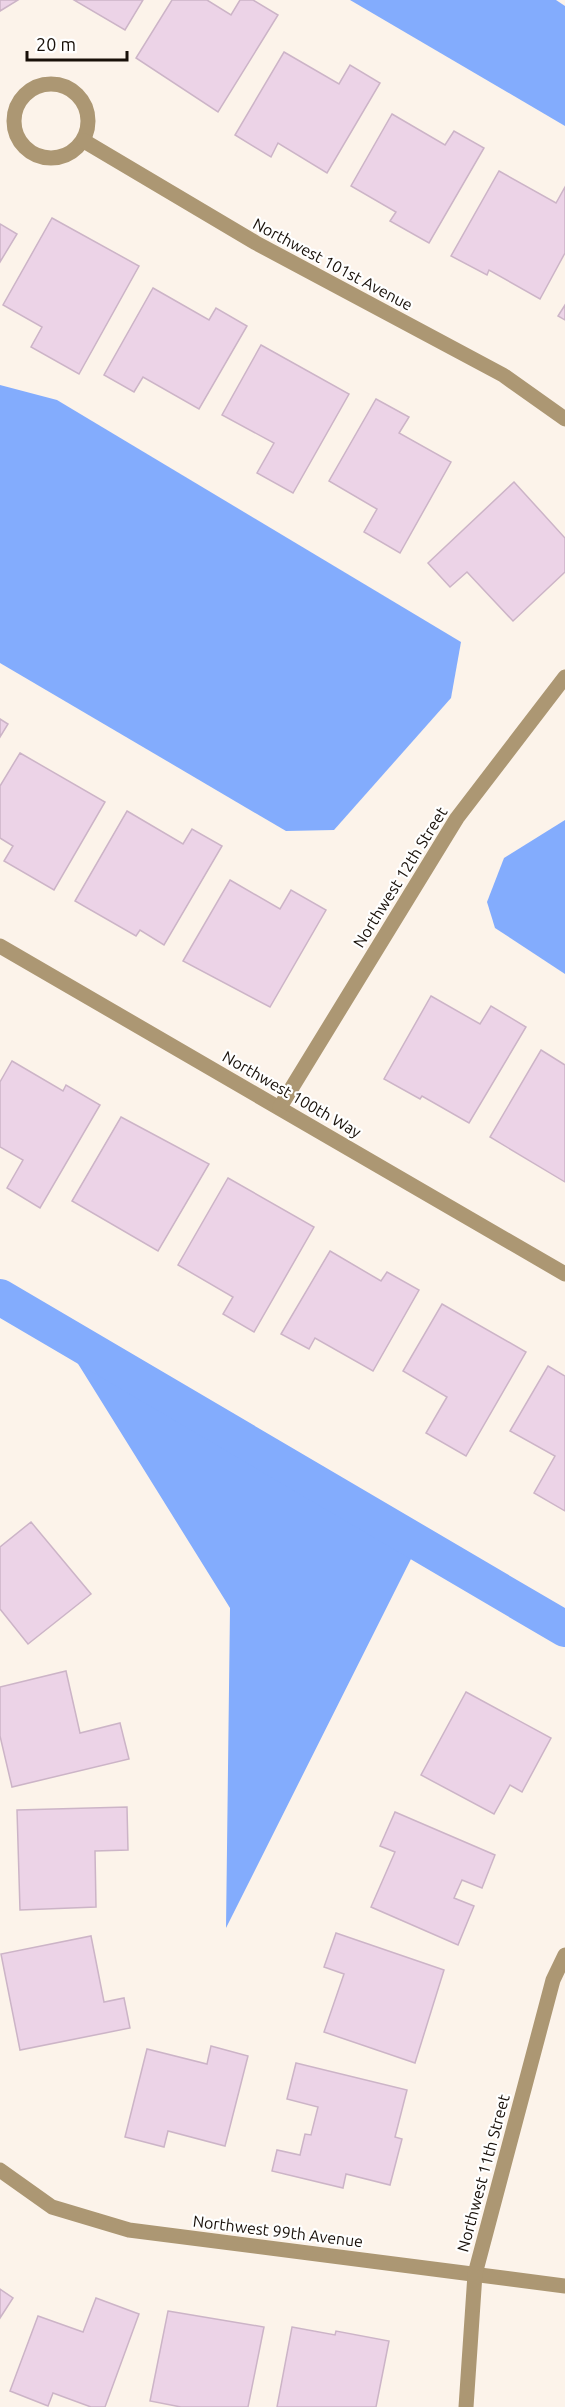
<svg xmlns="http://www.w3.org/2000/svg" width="565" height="2407" font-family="Ubuntu,sans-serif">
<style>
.water{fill:#83acfd}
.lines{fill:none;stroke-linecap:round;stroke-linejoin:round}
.canal{stroke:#83acfd;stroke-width:36}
.building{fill:#ecd3e7;stroke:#ccb4c7;stroke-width:1.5}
.street{stroke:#ac9773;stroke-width:15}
.labels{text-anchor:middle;stroke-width:4.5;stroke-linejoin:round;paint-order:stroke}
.street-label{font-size:16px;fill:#181009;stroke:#fff}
</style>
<rect width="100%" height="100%" fill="#fcf3ea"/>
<!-- water -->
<g class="water">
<path d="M350,0H556L565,6V126Z"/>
<path d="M0,385L57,400L461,642L451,698L334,830L286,831L0,663Z"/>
<path d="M565,820V974L495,928L487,902L504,858Z"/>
<path d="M57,1330L419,1543L226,1928L230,1608Z"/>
</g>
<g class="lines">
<!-- canal -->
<path class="canal" d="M0,1297L565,1629"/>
</g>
<!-- building -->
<g class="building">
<path d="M0,0H18L0,11Z"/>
<path d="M74,0H143L125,30Z"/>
<path d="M172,0H207L231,15L240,0H253L278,15L218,112L136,58Z"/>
<path d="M284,52L339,84L350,65L380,83L327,173L278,143L271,157L235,135Z"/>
<path d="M392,114L445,145L454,131L484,148L429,243L390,221L396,212L351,186Z"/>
<path d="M499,171L556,203L565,187V253L540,299L489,270L487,275L451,256Z"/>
<path d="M52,218L139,266L79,374L31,347L42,327L3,305Z"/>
<path d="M0,224L17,234L0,262Z"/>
<path d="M153,288L209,320L216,308L247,326L199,409L143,377L134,392L104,375Z"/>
<path d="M565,305V320L558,316Z"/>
<path d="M261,345L349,394L293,493L257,473L274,443L222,415Z"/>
<path d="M376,399L409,417L399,433L451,462L400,553L364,532L377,509L329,481Z"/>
<path d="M514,482L565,538V572L513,621L467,572L450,587L428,563Z"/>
<path d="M0,719L8,724L0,737Z"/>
<path d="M20,753L105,802L54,890L4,861L13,846L0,838V786Z"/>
<path d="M127,811L183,844L192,829L222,846L164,945L140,930L136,936L75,901Z"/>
<path d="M230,880L280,909L291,890L326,910L270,1007L183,961Z"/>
<path d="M431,996L480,1024L491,1006L526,1027L469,1123L422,1096L420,1099L384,1079Z"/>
<path d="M541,1050L565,1065V1182L490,1137Z"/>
<path d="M12,1061L63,1091L66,1085L100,1105L40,1208L7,1188L23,1160L0,1147V1082Z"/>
<path d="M121,1117L209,1164L158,1251L72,1201Z"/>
<path d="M228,1178L314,1227L254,1332L223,1314L233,1297L178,1265Z"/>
<path d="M330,1251L381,1281L387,1272L419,1290L373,1371L315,1338L309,1349L281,1334Z"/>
<path d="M442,1304L526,1352L466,1456L426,1433L447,1397L403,1371Z"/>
<path d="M548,1366L565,1376V1511L534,1493L555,1456L510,1431Z"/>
<path d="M31,1522L91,1594L28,1644L0,1609V1547Z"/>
<path d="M66,1671L80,1733L120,1723L129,1759L12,1787L0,1736V1687Z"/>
<path d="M466,1692L551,1738L522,1792L510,1785L494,1814L421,1775Z"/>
<path d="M127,1807L128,1850L95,1851L96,1907L20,1910L17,1810Z"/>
<path d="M395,1812L495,1855L482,1888L462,1880L454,1898L474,1906L458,1945L371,1907L395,1852L380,1846Z"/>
<path d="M336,1933L444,1970L415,2063L324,2032L344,1974L324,1967Z"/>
<path d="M91,1936L104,2002L124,1998L130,2028L20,2050L1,1954Z"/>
<path d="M211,2046L248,2056L225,2146L168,2131L164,2147L125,2137L147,2049L207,2064Z"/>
<path d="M296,2063L407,2090L395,2137L402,2139L390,2185L346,2174L343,2188L272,2171L277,2150L300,2155L305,2134L311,2135L318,2107L287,2099Z"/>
<path d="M0,2289L13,2298L0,2318Z"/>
<path d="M96,2298L139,2314L105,2407H91L53,2393L48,2406L10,2391L38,2316L83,2332Z"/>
<path d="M168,2311L264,2327L248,2407H181L150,2401Z"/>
<path d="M292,2327L335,2335L336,2331L389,2341L376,2407H277Z"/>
</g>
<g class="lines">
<!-- street -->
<g class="street">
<circle cx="51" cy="121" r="37"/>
<path d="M84,141L256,243L503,375L565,419"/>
<path d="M0,946L565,1274"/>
<path d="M280,1107L457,818L565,677"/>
<path d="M0,2170L52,2207L129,2230L565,2286"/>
<path d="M466,2407L475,2274L553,1980L565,1955"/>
</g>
</g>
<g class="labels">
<!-- street labels -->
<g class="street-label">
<text transform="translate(333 264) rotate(28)" y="6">Northwest 101st Avenue</text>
<text transform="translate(400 877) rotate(-58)" y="6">Northwest 12th Street</text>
<text transform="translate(292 1094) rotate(30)" y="6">Northwest 100th Way</text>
<text transform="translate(483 2173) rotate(-75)" y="6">Northwest 11th Street</text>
<text transform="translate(278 2231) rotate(7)" y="6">Northwest 99th Avenue</text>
</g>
</g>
<!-- scale -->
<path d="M27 51v9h100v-9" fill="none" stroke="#181009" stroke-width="3"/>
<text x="36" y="51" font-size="18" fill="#181009" stroke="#ffffff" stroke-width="4.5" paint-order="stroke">20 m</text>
</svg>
